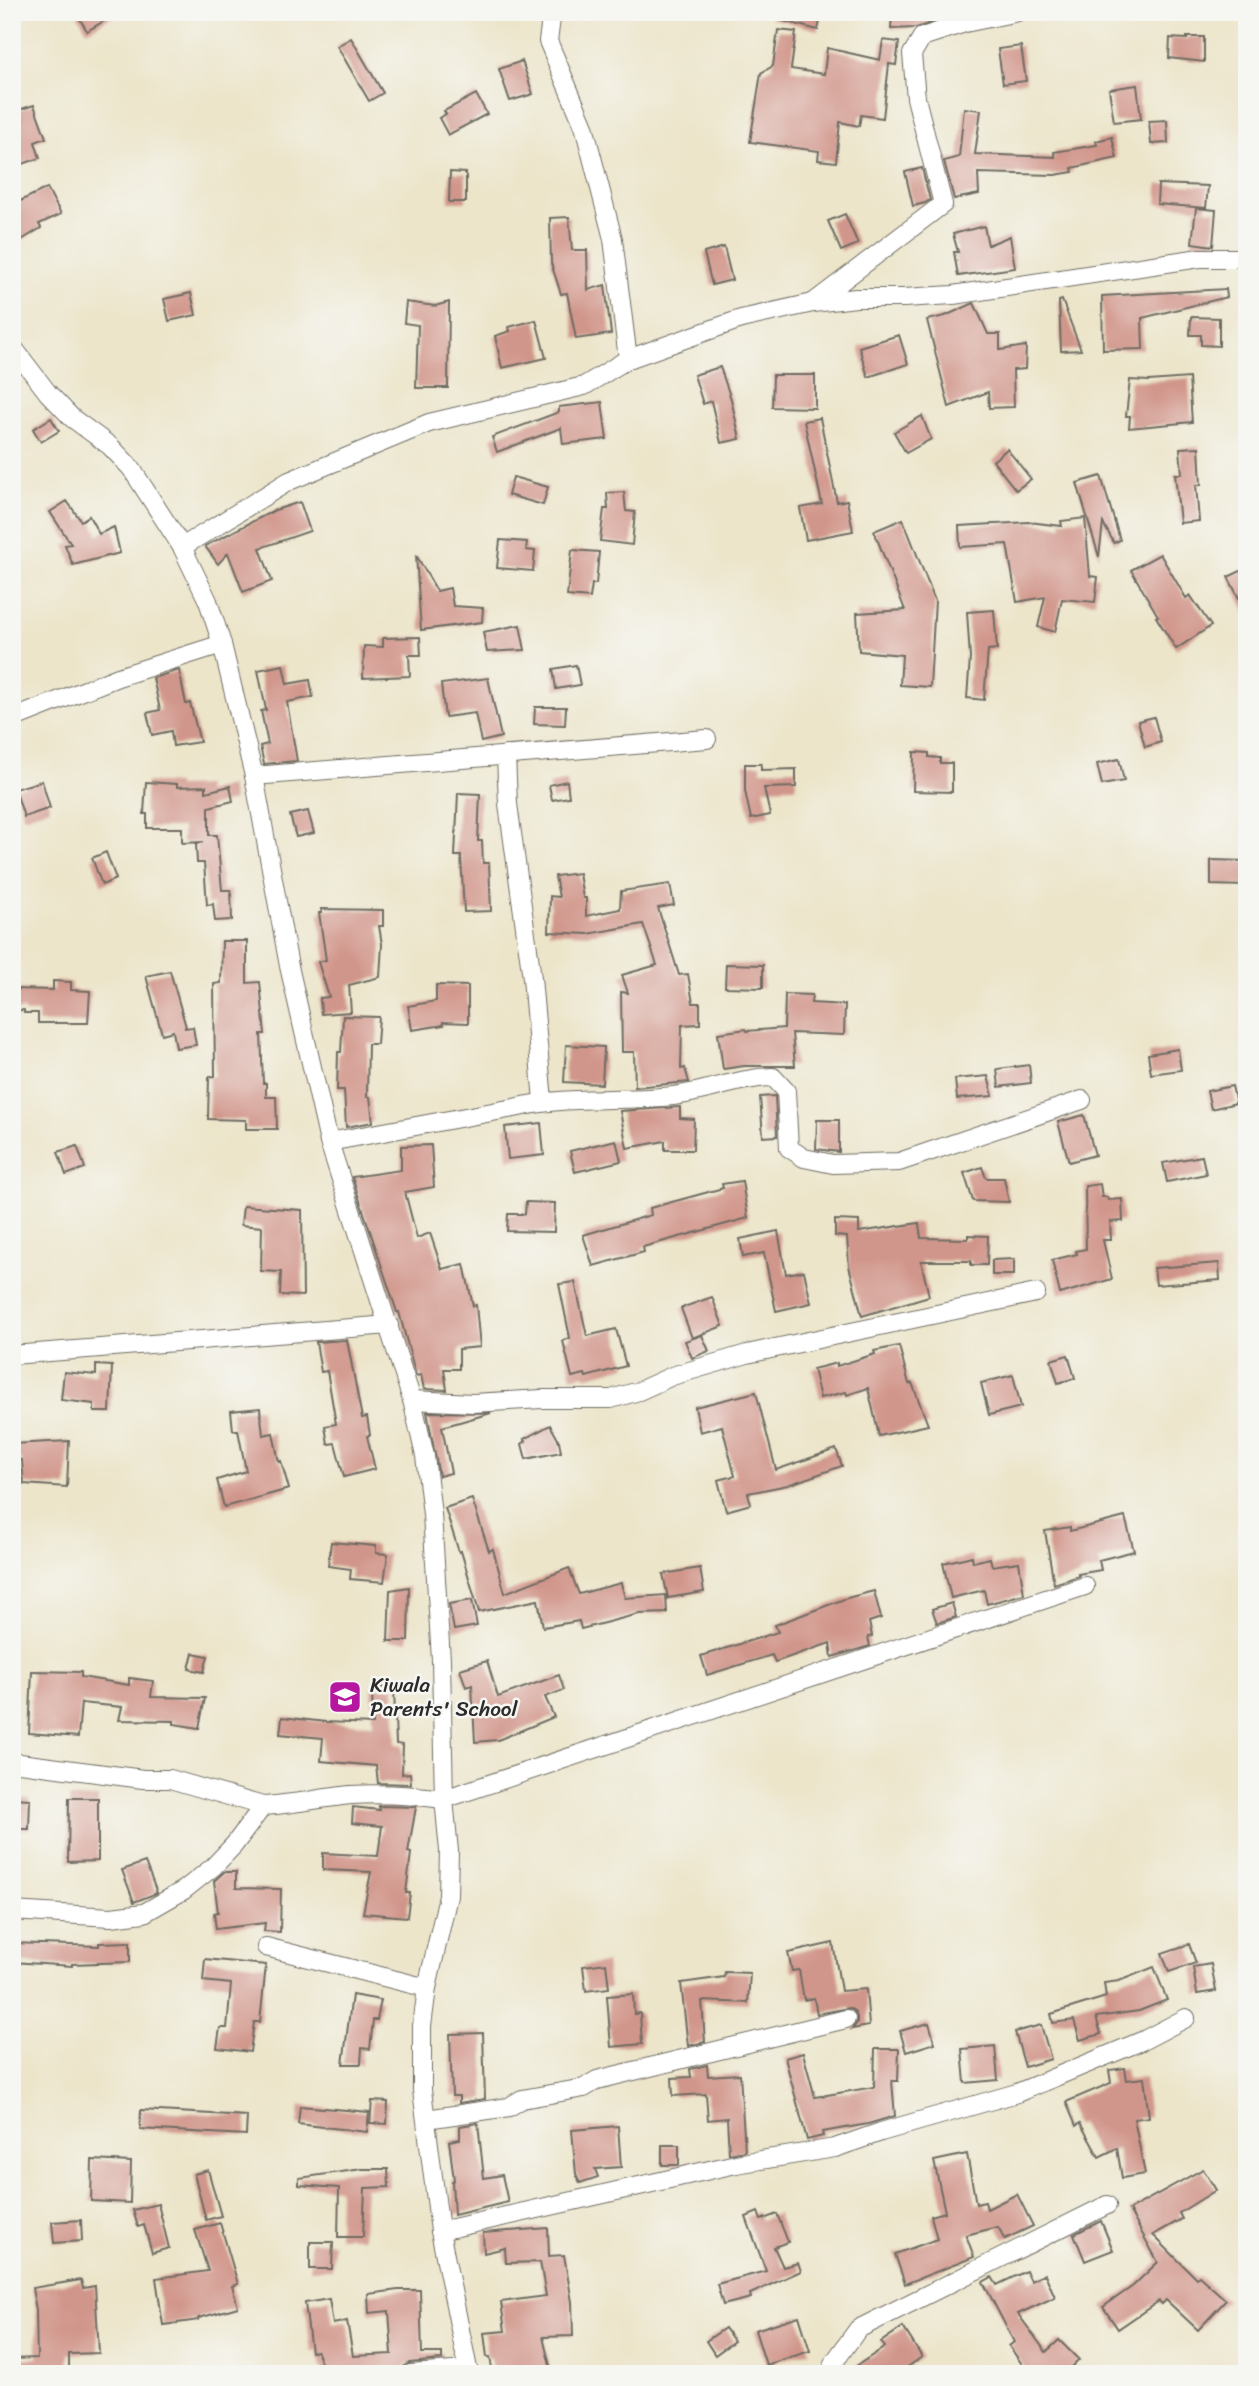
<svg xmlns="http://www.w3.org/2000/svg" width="1259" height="2386" font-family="Sriracha,sans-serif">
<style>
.building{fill:#d1968b}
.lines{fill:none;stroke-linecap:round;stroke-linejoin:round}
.street-casing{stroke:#6f6c63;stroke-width:20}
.street{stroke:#fff;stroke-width:18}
.labels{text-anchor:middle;stroke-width:5;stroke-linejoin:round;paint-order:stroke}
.poi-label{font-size:21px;fill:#2b2b2b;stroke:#f6f6f2;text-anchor:start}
</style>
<rect width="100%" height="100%" fill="#f6f6f2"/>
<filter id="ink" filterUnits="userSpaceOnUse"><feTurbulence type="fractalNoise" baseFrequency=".0143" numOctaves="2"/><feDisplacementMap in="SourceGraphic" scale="14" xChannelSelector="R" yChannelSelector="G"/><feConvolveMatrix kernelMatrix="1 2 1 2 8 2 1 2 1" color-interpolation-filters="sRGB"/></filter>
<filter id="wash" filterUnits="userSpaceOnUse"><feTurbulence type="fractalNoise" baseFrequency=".00686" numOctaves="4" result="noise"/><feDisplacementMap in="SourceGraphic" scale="28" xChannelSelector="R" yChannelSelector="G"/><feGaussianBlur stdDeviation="1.57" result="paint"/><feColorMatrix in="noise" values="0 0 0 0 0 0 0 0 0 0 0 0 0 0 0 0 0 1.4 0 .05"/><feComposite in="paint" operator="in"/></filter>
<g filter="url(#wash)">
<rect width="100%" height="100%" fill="#ece5ca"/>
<g id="blocks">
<!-- building -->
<g class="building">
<path d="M76,12H119L87,31Z"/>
<path d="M771,12H822L818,30L771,18Z"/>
<path d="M892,12H957V14L916,28L891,29Z"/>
<path d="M778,30L796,32L791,69L824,74L827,48L880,60L883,40L899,42L896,65L889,64L883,118L861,115L859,126L840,122L836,162L818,160L819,151L750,142L761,73L773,66Z"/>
<path d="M1187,37H1204V62L1169,58L1170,38L1187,39Z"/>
<path d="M351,38L383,93L369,101L337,46Z"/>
<path d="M1021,46L1026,81L1003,84L998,49Z"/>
<path d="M522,61L533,94L510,101L499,69Z"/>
<path d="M1137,85L1141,119L1114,122L1109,89Z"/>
<path d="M476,94L487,114L448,135L439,118L446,114L444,111Z"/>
<path d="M34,105L46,138L35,142L40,158L20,165L16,153L12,154V112Z"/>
<path d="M964,108L981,110L975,154L1055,157L1054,152L1097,145L1096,141L1112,137L1117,158L1072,168L1073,172L1055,175L978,173L979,194L954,199L944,161L959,157Z"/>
<path d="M1167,120L1168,143L1151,144L1149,121Z"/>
<path d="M922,168L930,200L925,203L913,206L905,172Z"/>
<path d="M450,172L466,173V202H449Z"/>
<path d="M1158,184L1208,186L1206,208L1157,204Z"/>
<path d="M47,188L61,214L39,224L41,228L12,246V205Z"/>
<path d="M1196,208L1216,210L1213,246L1192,243Z"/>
<path d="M845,214L858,244L841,251L828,221Z"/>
<path d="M569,217L572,250H587L588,290L605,285L611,334L576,339L567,293L561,294L551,263L550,218Z"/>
<path d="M984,226L988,245L1010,236L1015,268L958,276L954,252H958L953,234Z"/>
<path d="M724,247L732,280L712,285L704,253Z"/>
<path d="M1226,289L1227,297L1142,318L1143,349L1103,350L1102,296Z"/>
<path d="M191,293L196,315L169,321L164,299Z"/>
<path d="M1062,300L1081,350L1061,351L1059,301Z"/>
<path d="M406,302L435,306L449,302L448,388H416L418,325L404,323Z"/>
<path d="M974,303L988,334H1000V350L1026,346L1025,369L1013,370L1014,407L989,408L988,392L949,407L927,320L945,316Z"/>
<path d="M1191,317L1219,318V346L1201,345V335H1190Z"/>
<path d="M536,320L546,358L502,368L495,336L510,331L509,327Z"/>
<path d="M899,335L908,364L868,377L859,347Z"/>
<path d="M720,367L731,399L740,439L721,443L711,401L703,404L694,375Z"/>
<path d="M773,375H815V408L772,407Z"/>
<path d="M1189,378L1192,422L1129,428L1130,416H1126L1130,380L1149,381Z"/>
<path d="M602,402L607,439L563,444L561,428L497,452L492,437L559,412V407Z"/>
<path d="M922,416L931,439L906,453L894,432Z"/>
<path d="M51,418L59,431L41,442L33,429Z"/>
<path d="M820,418L837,502L847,500L853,531L806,540L800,508L822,504L804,421Z"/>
<path d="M1199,447L1201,485H1196L1199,521L1180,523L1175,474H1182L1180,448Z"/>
<path d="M1007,449L1031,479L1016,490L993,461Z"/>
<path d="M1101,476L1120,540L1114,543L1103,523L1099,557L1077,483Z"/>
<path d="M513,477L548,487L543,505L508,495Z"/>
<path d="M624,492L626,511L635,512L632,545L600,541L604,509H608L607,493Z"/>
<path d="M67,501L81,521L89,516L99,534L114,527L120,553L73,565L65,545L71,544L50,512Z"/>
<path d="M300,502L310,531L260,548L272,581L243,592L228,553L218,564L205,546L275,510Z"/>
<path d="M1085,518L1090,576L1098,577L1095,602L1062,599L1055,632L1038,627L1045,597L1017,602L1007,544L960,547L959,526L1029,522L1062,526L1061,521Z"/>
<path d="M903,519L935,601L930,687L900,685L902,655L859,651L857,613L905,610L874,531Z"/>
<path d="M500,540L527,542L526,550L535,551L533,571L497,568Z"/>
<path d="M572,550L599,552L596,584H592L590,598L567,596Z"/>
<path d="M1160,554L1186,598L1190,595L1211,626L1176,649L1156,617L1158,616L1131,570Z"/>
<path d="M416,555L437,591L450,588L453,606L483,608L482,622L421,630Z"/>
<path d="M1247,568V614L1228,577Z"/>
<path d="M994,610L997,649L988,650L984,700L967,698L970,658L967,612Z"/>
<path d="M520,625L525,650L487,652L483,632Z"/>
<path d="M420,637L421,655H409L410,676L363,678L364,646L383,647V638Z"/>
<path d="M283,665L287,684L310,680L313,697L287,702L297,761L264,764L260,746L268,744L261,711L266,710L258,670Z"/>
<path d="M576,665L580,685L556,689L553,669Z"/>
<path d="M179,670L186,704L190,703L200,742L173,746L171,731L152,735L147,713L160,710L153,678Z"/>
<path d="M488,678L501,737L481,742L475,713L445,717L441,684Z"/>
<path d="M535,707H566L565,725L534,724Z"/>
<path d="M1154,717L1161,742L1145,747L1138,721Z"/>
<path d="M914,752L929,753V757L940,758V763H952V792L913,791Z"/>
<path d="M1119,759L1124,781L1102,785L1097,764Z"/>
<path d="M745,764H761V770L796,769V787L764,788L770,815L751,819L745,791Z"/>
<path d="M42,781L50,808L24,817L15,789Z"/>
<path d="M567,781L569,797L552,800L549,785Z"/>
<path d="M146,782L177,784V787L206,786V792L230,786L233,801L209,807V835H217L222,890H231L232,920L215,921L213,904L207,905L204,863H197L196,844L203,842L182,843V828H147V814H144Z"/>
<path d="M458,793L480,794L478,841H482L483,863H489L491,911L464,912L461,856H455Z"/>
<path d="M308,811L314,833L296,837L290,815Z"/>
<path d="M106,852L116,879L102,885L92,858Z"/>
<path d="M1211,860L1247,861V886L1211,885Z"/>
<path d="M579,873L583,898H586V916L620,909L621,891L670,884L674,905L658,908L679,975L688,974L693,1003H700V1024L682,1025L681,1069L685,1068L689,1082L635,1087L634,1052H622L621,992L628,993L622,975L657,965L643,924L588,934L549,932L550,896L559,897L555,876Z"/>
<path d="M321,909L383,910V926H379L382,944L380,977L349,985L351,1012L321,1014L320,998L329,997L318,962L326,960L319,913H322Z"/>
<path d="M222,941H247V983L260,982L265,1034H261L263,1083H266V1097H276L277,1129H246V1120L208,1119L209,1077L215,1076L214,984L221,983Z"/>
<path d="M726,964L763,965V988L725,987Z"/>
<path d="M170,971L186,1027L184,1028L193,1027L196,1045L176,1048L173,1031L162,1034L146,976Z"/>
<path d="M53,981L71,982V990L90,991L88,1023H38V1013H24V1010L12,1011V989L53,990Z"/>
<path d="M436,985L468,986V1023L443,1022L444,1025L412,1030L408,1006L436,1001Z"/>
<path d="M785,994L812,995L811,1003L845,1005L844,1035L792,1033L795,1066H744L723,1069L718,1033L746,1029L747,1031L784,1028Z"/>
<path d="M343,1016L379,1017L377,1044H368L367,1097H370L373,1122L346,1127L344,1090H337L338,1052H341Z"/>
<path d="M566,1045L604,1047L602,1084L564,1082Z"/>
<path d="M1178,1049L1181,1070L1151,1074L1148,1054Z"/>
<path d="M1029,1065L1031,1083L999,1087L997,1069Z"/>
<path d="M988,1076L993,1096L957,1099L955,1079Z"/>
<path d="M1232,1086L1236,1103L1211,1109L1207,1091Z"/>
<path d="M775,1096L777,1136L763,1137L760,1097Z"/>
<path d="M680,1107V1118L694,1119L693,1150H665V1141L627,1148L620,1111Z"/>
<path d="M1084,1115L1095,1155L1069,1162L1058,1122Z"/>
<path d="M817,1120H839V1152L816,1149Z"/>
<path d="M541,1123L544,1155L508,1159L505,1127Z"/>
<path d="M616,1140L621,1161L575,1172L570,1151Z"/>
<path d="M431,1145L434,1187L405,1192L417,1238L430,1233L442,1269L464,1264L473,1306L476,1305L480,1347L459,1349V1369H444L447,1390L424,1389L421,1375L416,1376L399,1312H397L352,1177L401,1170V1146Z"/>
<path d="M77,1146L85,1168L66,1175L58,1152Z"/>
<path d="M1202,1156L1206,1174L1167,1182L1163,1163Z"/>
<path d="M982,1167L986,1178H1004L1009,1202L973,1201L964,1173Z"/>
<path d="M742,1181L748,1218L643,1247L644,1252L593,1266L583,1235L651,1215L650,1208L723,1188L722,1184Z"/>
<path d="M1100,1184L1102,1197H1107L1108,1200L1122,1199L1123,1221L1110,1222L1111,1240H1103L1112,1279L1060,1294L1052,1260L1077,1254L1076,1251L1086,1249L1085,1186Z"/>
<path d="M526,1202L555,1203L554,1232L507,1231L508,1214H525Z"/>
<path d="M243,1206L302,1210L303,1296L280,1295L281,1272L261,1271L262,1227L241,1225Z"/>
<path d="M835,1220L859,1221V1232L919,1223L921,1238L968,1239V1235L988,1236L987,1265H971V1261H921L929,1296L862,1316L849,1266L847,1237L835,1236Z"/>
<path d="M778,1231L786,1274L804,1271L811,1303L776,1311L764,1253L743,1257L740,1239Z"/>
<path d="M1014,1259V1275H992V1260Z"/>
<path d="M1219,1263L1220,1280L1156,1285L1154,1268Z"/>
<path d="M575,1282L587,1336L616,1329L626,1366L586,1377L585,1374L572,1377L563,1341L570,1338L559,1284Z"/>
<path d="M712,1297L723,1326L692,1338L681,1308Z"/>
<path d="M702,1335L709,1351L692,1358L685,1341Z"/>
<path d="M347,1340L362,1418L367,1417L370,1435L367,1436L375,1469L344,1477L335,1443L328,1444L325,1426L336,1424L327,1371L321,1372L316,1342Z"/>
<path d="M899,1346L909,1384L912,1383L928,1425L879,1436L868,1388L847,1395L846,1392L820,1398L813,1369L837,1363V1366L875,1354L874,1351Z"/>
<path d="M1068,1355L1075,1378L1058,1383L1051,1360Z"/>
<path d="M96,1365L112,1366L110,1412H94V1404L61,1400L64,1372L96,1375Z"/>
<path d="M1013,1375L1021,1407L989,1415L981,1383Z"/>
<path d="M756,1392L776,1470L836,1449L842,1466L788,1485L748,1493L751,1504L726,1511L718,1480L735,1476L722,1426L700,1432L695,1407Z"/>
<path d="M260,1408L263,1435L273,1433L279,1462L281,1461L289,1489L224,1507L217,1480L246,1471L238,1430H233L231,1411Z"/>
<path d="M427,1412L491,1413L442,1427L451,1473L439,1476Z"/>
<path d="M550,1425L559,1441L561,1452L526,1459L522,1444L526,1441L524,1439Z"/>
<path d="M69,1441L67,1487L24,1484L22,1460L12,1459V1444Z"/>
<path d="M472,1499L489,1551L493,1549L505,1593L569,1568L579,1594L621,1583L625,1598L666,1595L667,1613L639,1614L581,1629L579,1621L543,1627L538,1600L479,1612L461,1551L459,1552L445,1508Z"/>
<path d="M1125,1517L1134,1551L1099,1560L1101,1570L1078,1574L1079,1576L1054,1584L1045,1531L1070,1527V1531Z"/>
<path d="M331,1542L376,1546V1553L388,1554L384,1582L350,1579L351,1569L328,1566Z"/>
<path d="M972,1556L973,1562L990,1558L992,1566L1019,1562L1024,1594L987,1604L984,1590L951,1598L943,1563Z"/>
<path d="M700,1568L704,1592L668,1598L663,1574Z"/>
<path d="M409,1587L408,1641H388L390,1590Z"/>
<path d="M874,1591L881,1618L869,1622L872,1636L868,1637L870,1646L832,1657L830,1643L775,1662L772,1655L707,1675L701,1656L778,1632L775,1625L847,1598Z"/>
<path d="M472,1600L477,1626L454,1630L449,1604Z"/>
<path d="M952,1603L956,1617L937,1623L932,1609Z"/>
<path d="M193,1653L208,1656L204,1672L189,1669Z"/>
<path d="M487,1661L498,1697L559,1675L564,1690L545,1697L554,1717L498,1740L475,1742L472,1685L466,1687L460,1669Z"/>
<path d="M32,1671L81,1672V1677L129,1685V1678L153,1681L151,1697L205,1698L199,1728L174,1724V1721L119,1720L122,1707L81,1703L78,1737L29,1733Z"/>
<path d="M394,1687L396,1744L403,1745L402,1774L410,1773L411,1784L378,1783L376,1766L321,1761L323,1738L280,1734L282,1717L326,1722L373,1724L372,1688Z"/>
<path d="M12,1798L30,1799L29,1829H12Z"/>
<path d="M69,1798H98V1861L68,1862Z"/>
<path d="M379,1806L416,1807L408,1852L411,1853L406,1893H410L407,1917L363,1913L371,1872L323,1870V1853L378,1856L382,1826L352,1823L353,1807L380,1810Z"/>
<path d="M145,1862L157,1893L134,1902L122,1870Z"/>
<path d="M224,1872H236V1888L281,1889L280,1932L264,1931L265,1923L216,1929L214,1913L218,1912L214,1881Z"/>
<path d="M130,1942V1962L72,1964V1966L12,1962V1943L99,1946V1943Z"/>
<path d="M833,1943L841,1991L866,1989L869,2026L852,2029L857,2023V2017L854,2011L849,2008L817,2014L814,1998L804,2000L799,1970L792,1971L788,1953Z"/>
<path d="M1189,1944L1196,1963L1169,1972L1162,1953Z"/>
<path d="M205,1959L266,1965L260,2022H254L250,2052L217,2048L220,2028H227L231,1984L203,1981Z"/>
<path d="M606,1963L609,1988L586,1991L583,1966Z"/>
<path d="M1211,1964L1216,1991L1197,1994L1193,1967Z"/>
<path d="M1154,1967L1167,2000L1139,2011L1096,2017L1101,2034L1080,2040L1074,2020L1053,2023L1051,2014L1106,1997L1104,1983L1119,1981Z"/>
<path d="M725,1972L750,1973L748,2003L702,2001L705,2042L688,2046L681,1983L724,1977Z"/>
<path d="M633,1994L634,2014L640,2013L642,2044L611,2047L607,1996Z"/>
<path d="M352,1995L381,2000L377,2020H373L370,2049L362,2048L361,2064H343Z"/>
<path d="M929,2023L935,2043L906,2052L900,2031Z"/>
<path d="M1041,2025L1051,2059L1025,2067L1015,2032Z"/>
<path d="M483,2033L485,2099L459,2103V2096H452L450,2034Z"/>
<path d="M995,2046L998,2080L965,2083L962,2049Z"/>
<path d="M875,2049H899L898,2081H892L895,2116L868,2124L822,2132L823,2136L807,2140L785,2058L803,2053L815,2097L874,2087Z"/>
<path d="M707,2065L708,2076L740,2074L745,2151L729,2154L727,2118L708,2120L706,2094L673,2096L672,2078L691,2077L690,2069Z"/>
<path d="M1125,2068L1127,2080L1144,2078L1149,2117L1134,2119L1145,2174L1122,2178L1117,2148L1099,2157L1080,2123L1076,2126L1066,2102L1111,2083L1109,2070Z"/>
<path d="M372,2101L388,2102L387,2124L370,2123Z"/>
<path d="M300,2106L369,2112L367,2132L298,2124Z"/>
<path d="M141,2110L247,2116L246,2135L140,2129Z"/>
<path d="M478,2123L484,2178L502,2175L508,2202L454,2215L452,2181L454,2180L449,2141L460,2139V2126Z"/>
<path d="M618,2126L621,2167L595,2169L598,2177L580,2183L576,2174L572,2130Z"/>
<rect x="662" y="2145" width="17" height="20"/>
<path d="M967,2154L976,2204L985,2202L987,2209L1017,2194L1033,2226L1005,2239L998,2227L966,2235L974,2257L905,2284L895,2254L937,2239L931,2216L945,2212L934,2161Z"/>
<path d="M92,2160L131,2162L130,2203L91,2201Z"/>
<path d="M362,2169H388L389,2187L365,2188L363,2237H338L339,2188L299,2185V2178Z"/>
<path d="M1203,2169L1216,2190L1179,2213L1182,2219L1153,2235L1196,2278L1199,2276L1226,2300L1198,2330L1166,2300L1162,2304L1159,2301L1118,2329L1103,2307L1133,2286L1158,2262L1129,2210Z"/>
<path d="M208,2170L221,2216L206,2220L194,2174Z"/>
<path d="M158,2204L169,2248L152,2253L144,2225L138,2227L133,2210Z"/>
<path d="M758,2212L761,2220L777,2214L788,2242L774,2247L783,2267L798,2263L801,2271L750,2294L751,2298L723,2305L717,2284L766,2271L746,2217Z"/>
<path d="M81,2220L82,2241L54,2243L52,2222Z"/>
<path d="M1101,2221L1113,2250L1085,2261L1074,2234Z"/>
<path d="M220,2223L238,2284L232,2286L238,2307L199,2318V2320L163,2325L156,2278L208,2271L195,2230Z"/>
<path d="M548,2228L549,2256L564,2255L572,2302L573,2336L543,2337L552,2374H493L490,2357H487L484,2333L505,2331L501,2302L546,2296L540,2262L506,2263L505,2248L484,2253L483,2233Z"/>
<path d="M310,2242H333L332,2269H310Z"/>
<path d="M1026,2271L1031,2281L1045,2274L1055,2297L1018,2314L1046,2352L1059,2340L1079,2360L1065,2374H1029L1009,2346L1014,2342L983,2282L992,2277L997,2285Z"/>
<path d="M81,2280L83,2288L95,2286L99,2353L69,2354V2374H12V2359L37,2358L36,2310L32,2288Z"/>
<path d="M398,2290H420L422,2353H442V2360L409,2363L400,2370L323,2374L317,2351L311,2352L305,2303L329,2299L333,2324L347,2321L353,2356L392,2354L389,2311L369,2313L368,2294Z"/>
<path d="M799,2316L810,2351L766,2365L755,2330Z"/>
<path d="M903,2327L922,2357L897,2374H844L885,2347L881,2342Z"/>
<path d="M725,2328L734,2341L715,2355L706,2341Z"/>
</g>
</g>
</g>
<g filter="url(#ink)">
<use href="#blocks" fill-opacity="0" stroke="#6f6c63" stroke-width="2"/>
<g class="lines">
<defs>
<g id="street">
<path d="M552,12L548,41L584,126L613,239L628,359"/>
<path d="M813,303L943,204L916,98L912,54L922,37L965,23L1018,12"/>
<path d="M12,346L48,393L72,418L110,446L131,468L182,547L208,601L222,644L254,776L289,966L329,1142L412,1400L425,1456L432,1514L441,1660L444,1799L449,1851L448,1896L427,1988L422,2026V2090L440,2231L469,2374"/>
<path d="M182,547L289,481L429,423L584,386L628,359L741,319L813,303L856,298H904L953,295L1200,258H1247"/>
<path d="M12,719L118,677L222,644"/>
<path d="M506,755L508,804L532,978L543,1101"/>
<path d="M254,776L707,739"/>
<path d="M329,1142L514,1108C563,1096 613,1101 663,1097C701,1095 735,1078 773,1077L786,1091L789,1148L804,1158L833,1164L899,1162L1082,1100"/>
<path d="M12,1355L389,1325"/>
<path d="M412,1400L473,1403L542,1399H611L639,1391L672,1376L747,1354L1036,1293"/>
<path d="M12,1762L143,1779H170L263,1806"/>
<path d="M12,1911L111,1917L144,1913L184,1890L213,1867L234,1845L263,1806C293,1804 321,1798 351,1795C382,1793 414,1795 444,1799L1085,1586"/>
<path d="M266,1947L427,1988"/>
<path d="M426,2119L509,2107L522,2099L584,2088L597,2080L846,2019"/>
<path d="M440,2231L736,2164L835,2148L881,2132L1017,2093L1144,2040L1186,2018"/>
<path d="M410,2374L468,2370"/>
<path d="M831,2374L835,2361L858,2329L1107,2205"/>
</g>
</defs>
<!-- street casing -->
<use href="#street" class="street-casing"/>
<!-- street -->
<use href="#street" class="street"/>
</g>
</g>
<!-- icons -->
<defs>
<symbol id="school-square" viewBox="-11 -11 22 22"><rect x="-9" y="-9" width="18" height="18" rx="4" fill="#b5179e" stroke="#f6f6f2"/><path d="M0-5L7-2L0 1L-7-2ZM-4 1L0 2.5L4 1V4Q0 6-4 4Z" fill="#fff"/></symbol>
</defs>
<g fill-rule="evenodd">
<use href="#school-square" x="326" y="1678" width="38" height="38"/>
</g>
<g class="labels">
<!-- poi labels -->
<g class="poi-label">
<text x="370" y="1692">Kiwala<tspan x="370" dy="24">Parents' School</tspan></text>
</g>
</g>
<!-- margin -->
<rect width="1259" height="2386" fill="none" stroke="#f6f6f2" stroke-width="42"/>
</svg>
